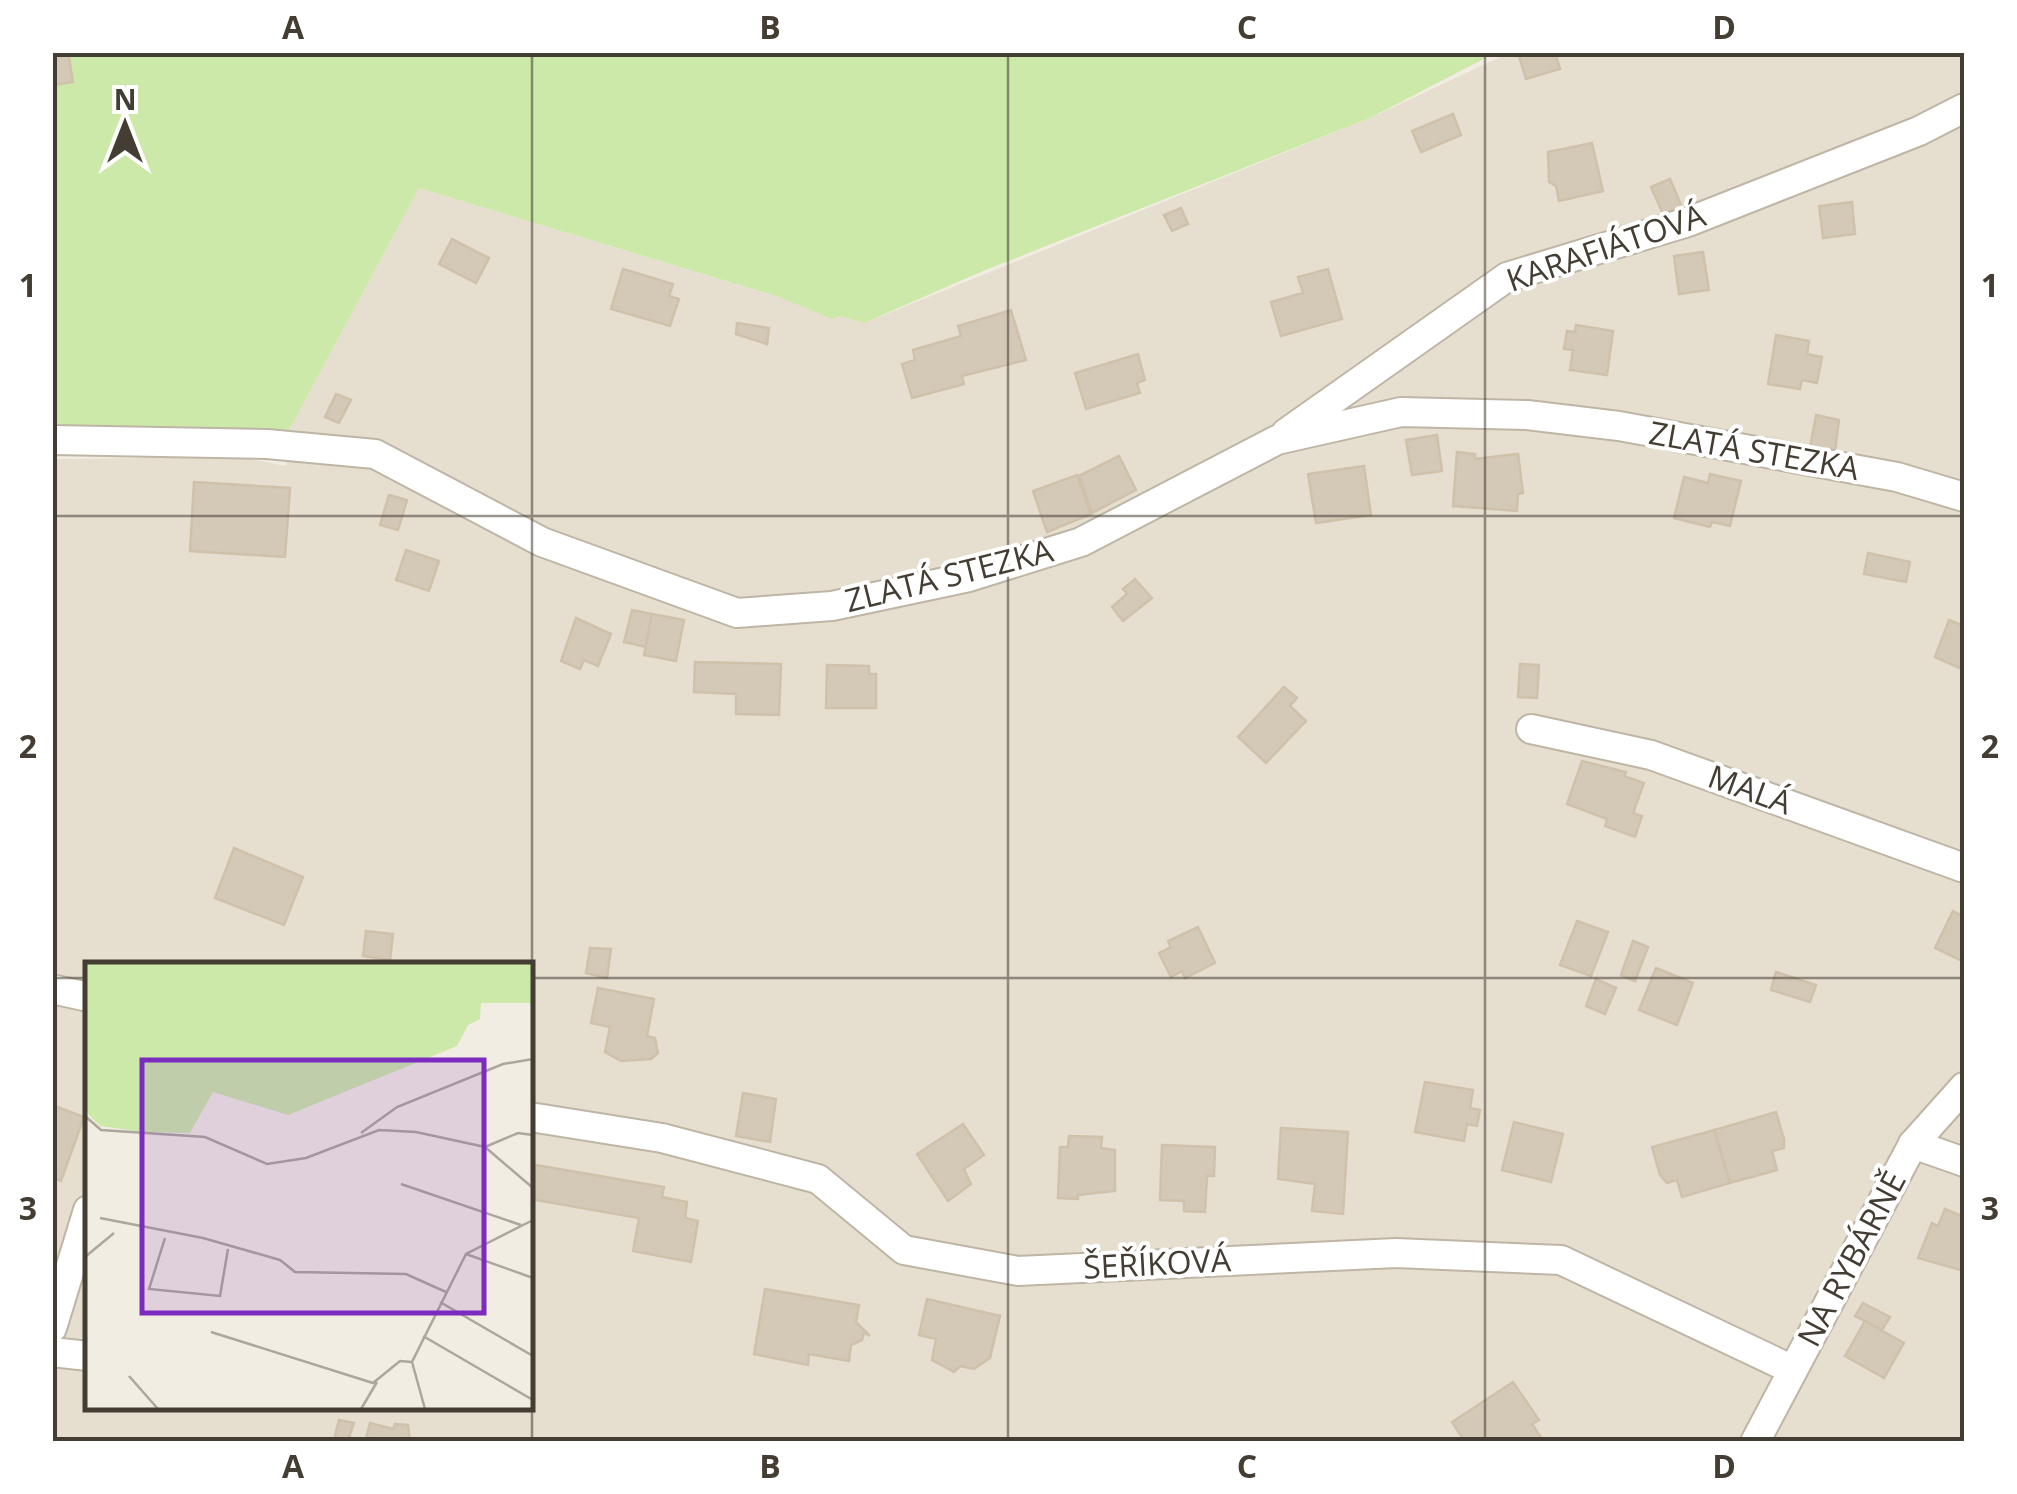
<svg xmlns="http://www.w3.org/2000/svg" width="2017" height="1494" font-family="'Open Sans',sans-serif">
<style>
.residential{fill:#e6dfd0;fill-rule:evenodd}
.green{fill:#cce9a9}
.building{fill:#d4c9b7;stroke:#cfc1aa;stroke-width:2.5}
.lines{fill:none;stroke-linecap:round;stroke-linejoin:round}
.street-casing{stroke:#beb5a5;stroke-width:32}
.street{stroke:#fff;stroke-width:28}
.grid{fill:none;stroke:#443d33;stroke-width:2.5;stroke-opacity:0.55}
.labels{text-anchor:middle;stroke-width:8;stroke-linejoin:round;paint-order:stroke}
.street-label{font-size:32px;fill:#443d33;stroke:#fff}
.inset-road{fill:none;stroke:#aca79c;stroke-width:2.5}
.view{fill:#7b2cbf;fill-opacity:0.15;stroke:#7b2cbf;stroke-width:5}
.inset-edge{fill:none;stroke:#443d33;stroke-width:5}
.neatline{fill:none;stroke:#443d33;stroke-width:4}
.grid-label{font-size:32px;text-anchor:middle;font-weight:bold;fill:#443d33}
</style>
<rect width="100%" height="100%" fill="#f2ede2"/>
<!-- residential -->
<path class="residential" d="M1509,53H1964V1441H53L52,459L240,457L286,466L288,432L419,188L864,323L1370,118ZM88,964H530V1406H88Z"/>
<!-- green -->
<path class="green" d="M53,53H1495L1370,118L983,271L864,323L840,316L832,319L779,297L419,188L288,432L53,427Z"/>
<!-- building -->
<g class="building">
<path d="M52,52H68L73,82L52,85Z"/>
<path d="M1533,52H1555L1560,69L1526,79L1519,56Z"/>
<path d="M1453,114L1461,135L1421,152L1412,131Z"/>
<path d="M1592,143L1603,191L1559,201L1556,186L1549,182L1548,152Z"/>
<path d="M1670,179L1682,207L1663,214L1651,187Z"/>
<path d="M1852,202L1855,234L1823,238L1819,206Z"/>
<path d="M1181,208L1188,224L1172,231L1164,215Z"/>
<path d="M452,239L489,258L476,283L439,264Z"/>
<path d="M1703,252L1709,290L1679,294L1674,256Z"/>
<path d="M623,269L673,284L669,296L679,299L670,326L611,309Z"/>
<path d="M1328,269L1342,319L1281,336L1271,302L1303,293L1298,277Z"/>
<path d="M1011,310L1026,360L962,376L964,384L912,398L902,364L915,360L913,350L961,336L958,326Z"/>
<path d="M737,323L769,328L767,344L736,334Z"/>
<path d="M1576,325L1613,331L1607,375L1570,370L1573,350L1564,349L1567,331L1575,332Z"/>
<path d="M1776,335L1809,341L1807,354L1822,357L1817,383L1802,380L1800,389L1768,384Z"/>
<path d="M1138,354L1145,380L1137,383L1140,393L1086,409L1075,373Z"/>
<path d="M336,394L351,400L339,423L325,417Z"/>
<path d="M1816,415L1839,420L1835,451L1810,448Z"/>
<path d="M1437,435L1442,471L1412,475L1406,440Z"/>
<path d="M1457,452L1475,454V459L1518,454L1523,493L1518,494L1517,511L1453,506Z"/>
<path d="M1119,456L1136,490L1092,513L1079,476Z"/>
<path d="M1364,466L1371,515L1316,523L1308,474Z"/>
<path d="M1710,474L1741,481L1730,526L1712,522L1710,527L1674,518L1684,477L1708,483Z"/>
<path d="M1077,475L1091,514L1047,532L1033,491Z"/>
<path d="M194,482L290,488L285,557L190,551Z"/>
<path d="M389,495L407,500L398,530L380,525Z"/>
<path d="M406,550L439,561L429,591L396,580Z"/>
<path d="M1868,553L1910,562L1906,582L1864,574Z"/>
<path d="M1135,579L1152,598L1123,621L1112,607L1127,594L1123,589Z"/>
<path d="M632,610L652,614L646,647L624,642Z"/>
<path d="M652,614L684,620L676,661L644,655Z"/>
<path d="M576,618L611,634L598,666L584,660L580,669L561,661Z"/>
<path d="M1949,620L1964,626V670L1935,657Z"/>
<path d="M695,662L781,664L779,715L736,714V694L694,692Z"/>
<path d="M1520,664L1539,665L1537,698L1518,697Z"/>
<path d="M827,665L869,666V674H876V708H826Z"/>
<path d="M1284,687L1297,698L1290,706L1306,721L1266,763L1238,737Z"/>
<path d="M1582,761L1626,772L1624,776L1644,783L1633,813L1642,816L1635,837L1605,826L1607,819L1567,804Z"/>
<path d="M234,848L303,877L284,925L215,898Z"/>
<path d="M1953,911L1964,917V962L1935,948Z"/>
<path d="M1577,921L1608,932L1591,976L1560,965Z"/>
<path d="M1198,927L1215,963L1185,978L1182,971L1171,977L1159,953L1171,947L1168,941Z"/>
<path d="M366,931L393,934L390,960L363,956Z"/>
<path d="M1633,941L1648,947L1635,981L1621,975Z"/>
<path d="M590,948L611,949L607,978L586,973Z"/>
<path d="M1656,968L1693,983L1677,1025L1639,1010Z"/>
<path d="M1776,972L1816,985L1810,1002L1771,990Z"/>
<path d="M1596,979L1616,988L1605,1014L1586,1006Z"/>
<path d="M598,988L654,999L647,1036L655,1038L658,1053L651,1059L621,1061L605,1052L610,1027L591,1023Z"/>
<path d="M1425,1082L1473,1090L1470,1108L1480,1110L1477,1126L1467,1124L1464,1141L1415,1132Z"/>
<path d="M743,1093L776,1099L770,1142L736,1136Z"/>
<path d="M52,1105L84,1117L61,1181L52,1178Z"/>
<path d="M1776,1112L1784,1139V1148L1772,1151L1777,1170L1730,1183L1714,1130Z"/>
<path d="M1514,1122L1563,1134L1551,1182L1502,1170Z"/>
<path d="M963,1124L984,1155L964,1169L971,1184L948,1201L917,1154Z"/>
<path d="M1281,1128L1348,1132L1343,1214L1312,1211L1315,1184L1278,1179Z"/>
<path d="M1714,1130L1730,1183L1682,1197L1677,1180L1667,1183L1660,1175L1652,1147Z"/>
<path d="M1069,1136L1102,1137L1101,1148L1115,1150V1191L1078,1195V1199L1058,1198L1060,1147H1068Z"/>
<path d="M1162,1145L1215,1147L1214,1176H1207L1205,1212L1184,1211V1201L1160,1200Z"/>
<path d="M530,1164L664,1187L662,1197L687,1202L685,1218L698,1221L691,1262L633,1251L639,1218L530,1199Z"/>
<path d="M1945,1209L1964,1217V1271L1918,1258L1932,1223L1938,1226Z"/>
<path d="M765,1289L859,1305L856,1322L870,1336L864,1333L862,1340L851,1345L849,1361L809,1354L808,1365L754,1354Z"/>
<path d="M927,1299L1000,1316L990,1358L974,1369L960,1366L954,1372L932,1360L936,1339L919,1335Z"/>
<path d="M1863,1303L1890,1317L1882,1330L1855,1316Z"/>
<path d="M1865,1321L1904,1343L1884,1378L1845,1356Z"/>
<path d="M1513,1382L1539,1420L1532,1424L1544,1442H1465L1452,1422Z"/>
<path d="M339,1420L354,1423L349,1437L361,1442L334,1440Z"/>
<path d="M370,1423L393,1429L395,1424L408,1425L410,1442H365Z"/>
</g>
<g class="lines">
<defs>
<g id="street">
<path d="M1286,433L1507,277L1688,222L1919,131L1964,108"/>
<path d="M52,440L267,444L375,454L542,542L737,613L832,606L969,577L1081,542L1277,440L1401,412L1527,415L1619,426L1897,477L1964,497"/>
<path d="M1531,729L1651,755L1964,868"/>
<path d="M52,989L88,997"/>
<path d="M530,1117L662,1138L818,1179L904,1250L1018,1271L1396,1253L1561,1260L1793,1370"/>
<path d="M1913,1144L1964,1162"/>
<path d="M52,1328L88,1210"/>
<path d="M52,1352L88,1356"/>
<path d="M1755,1442L1913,1144L1964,1087"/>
</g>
</defs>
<!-- street casing -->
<use href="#street" class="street-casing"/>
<!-- street -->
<use href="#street" class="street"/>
</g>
<!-- grid -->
<path class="grid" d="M532,52V1442M1008,52V1442M1485,52V1442M52,516H1964M52,978H88M530,978H1964"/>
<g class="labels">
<!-- street labels -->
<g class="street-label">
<text transform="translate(1606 248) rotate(-19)" y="11">KARAFIÁTOVÁ</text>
<text transform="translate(1754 451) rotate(10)" y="11">ZLATÁ STEZKA</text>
<text transform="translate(949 576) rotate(-14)" y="11">ZLATÁ STEZKA</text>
<text transform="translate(1750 790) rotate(20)" y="11">MALÁ</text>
<text transform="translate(1852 1259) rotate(-62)" y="11">NA RYBÁRNĚ</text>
<text transform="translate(1157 1264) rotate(-3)" y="11">ŠEŘÍKOVÁ</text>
</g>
</g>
<!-- overview -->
<g transform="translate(85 962)">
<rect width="448" height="448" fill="#f2ede2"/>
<path d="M0,0H447V41H396L395,57L383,63L372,84L203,153L128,130L105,171L58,170L15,164L0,149Z" fill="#cce9a9"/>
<path class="inset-road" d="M0,154L16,168L120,175L182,202L221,196L294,168L331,170L400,185L448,226M276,171L312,145L418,102L448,97M400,185L433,171L448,173M316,222L436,263M15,256L118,276L195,298L210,310L321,312L361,330M80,276L64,327L135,334L143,287M381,292L448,316M0,295L29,271M355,340L448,394M126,370L288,421L315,399L327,400M338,374L448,438M44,414L73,447M276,447L292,420M340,447L327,400L381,292L448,258"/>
<path class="view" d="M57,98H399V351H57Z"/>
<rect width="448" height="448" class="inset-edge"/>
</g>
<!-- border -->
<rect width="2017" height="1494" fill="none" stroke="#ffffff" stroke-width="110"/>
<!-- north arrow -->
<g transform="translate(125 125)" stroke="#ffffff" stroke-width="8" paint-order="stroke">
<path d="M0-8L18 38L0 25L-18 38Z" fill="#443d33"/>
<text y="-15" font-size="28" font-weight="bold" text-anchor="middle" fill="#443d33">N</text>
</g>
<rect x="55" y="55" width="1907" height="1384" class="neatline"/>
<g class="grid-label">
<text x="293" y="39">A</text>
<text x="770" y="39">B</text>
<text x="1247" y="39">C</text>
<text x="1724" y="39">D</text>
<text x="28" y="297">1</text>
<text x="1990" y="297">1</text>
<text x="28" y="758">2</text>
<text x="1990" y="758">2</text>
<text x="28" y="1220">3</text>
<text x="1990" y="1220">3</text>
<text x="293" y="1478">A</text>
<text x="770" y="1478">B</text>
<text x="1247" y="1478">C</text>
<text x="1724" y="1478">D</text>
</g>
</svg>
